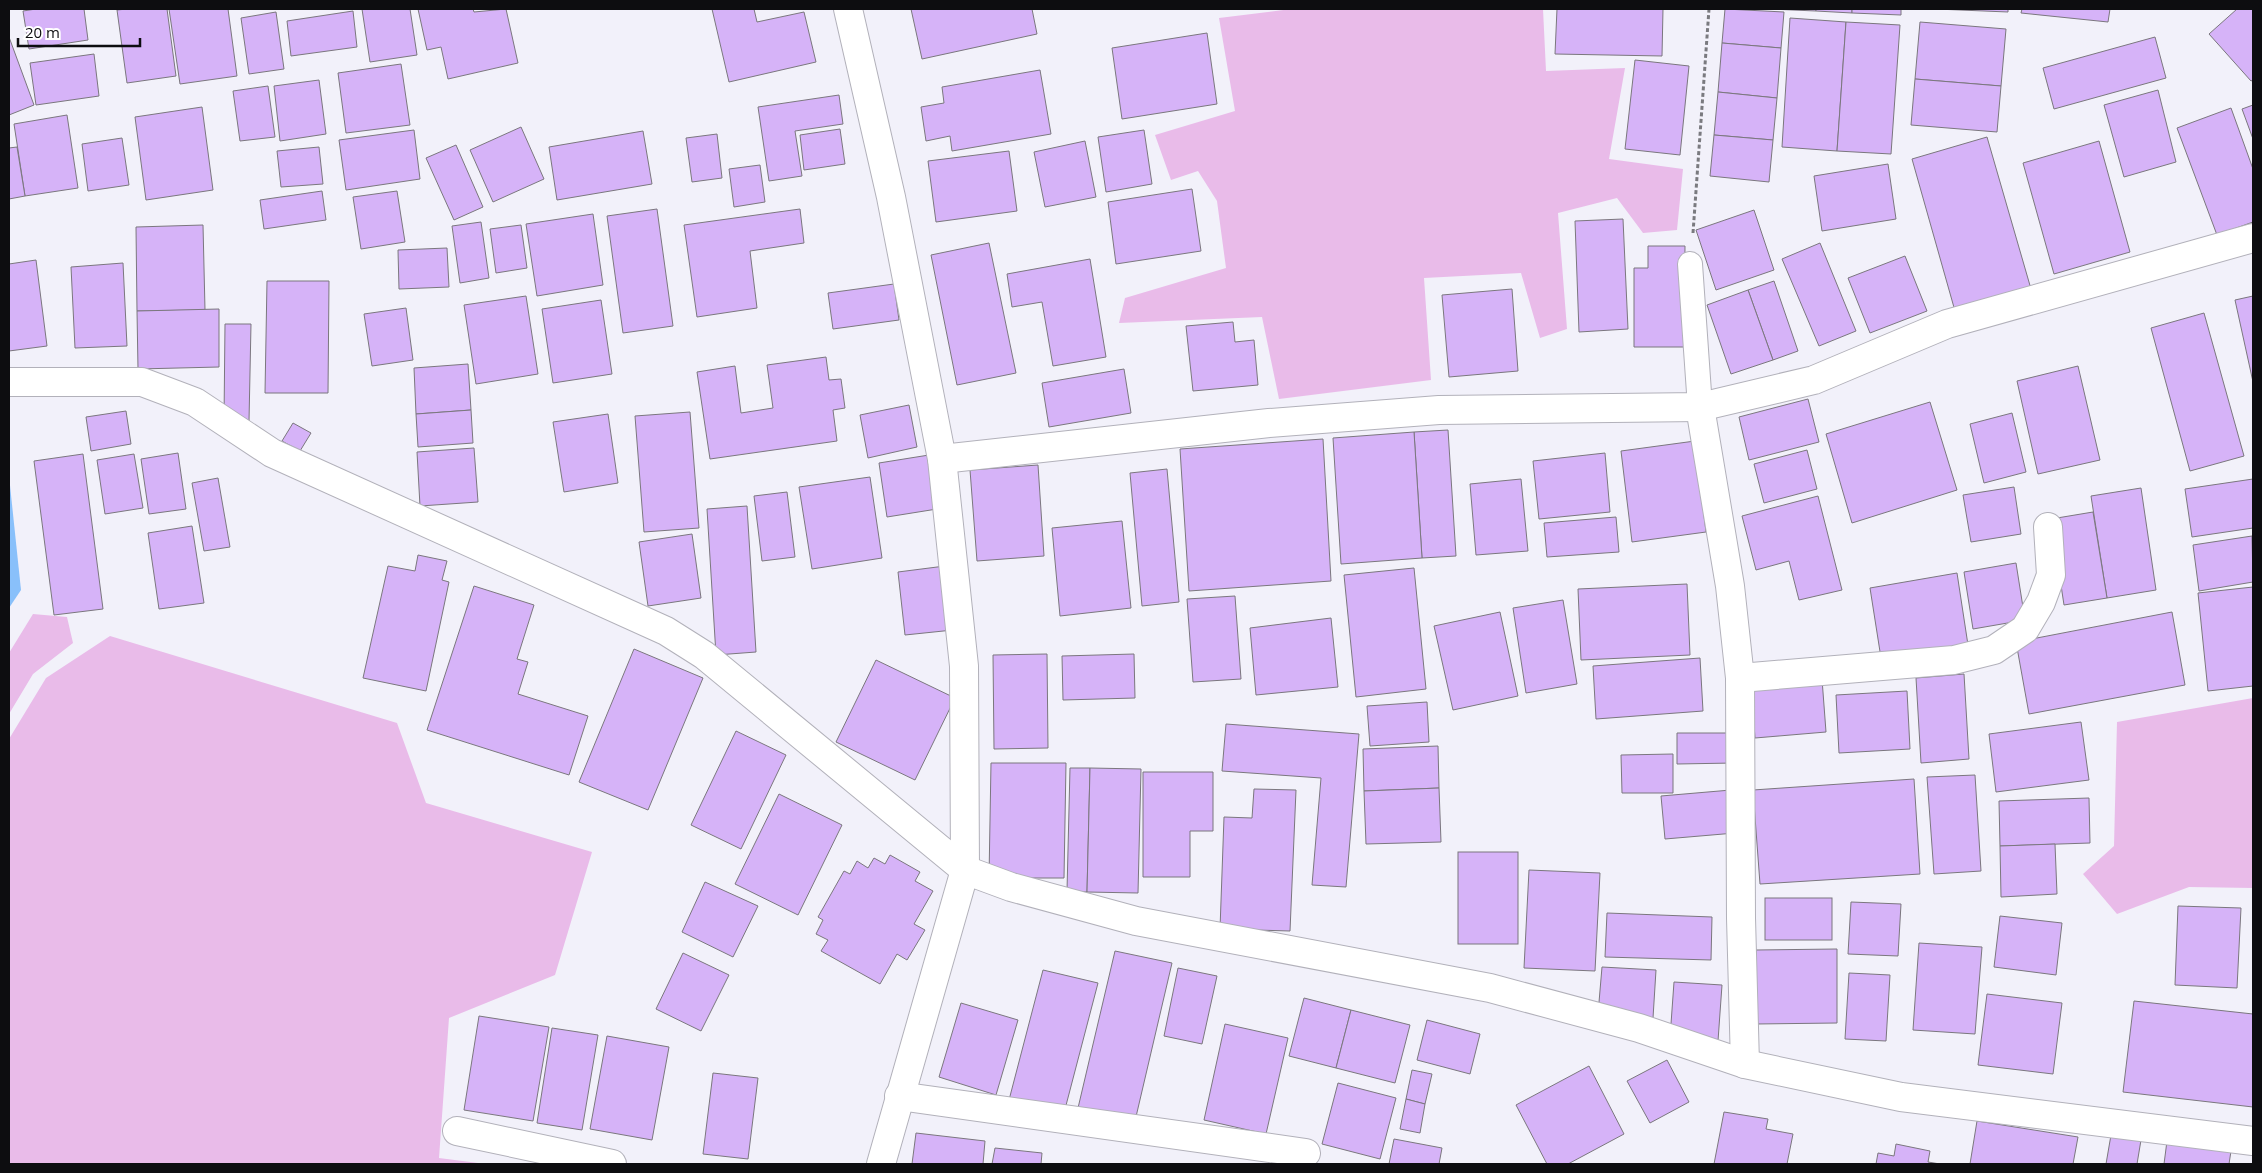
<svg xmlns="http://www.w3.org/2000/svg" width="2262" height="1173" font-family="'Open Sans',sans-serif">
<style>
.green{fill:#e9bbe9}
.water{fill:#89c0fa}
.building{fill:#d6b3f8;stroke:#7b777e}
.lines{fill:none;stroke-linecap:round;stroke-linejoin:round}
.lane-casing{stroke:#b2b1ba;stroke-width:26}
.street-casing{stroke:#b2b1ba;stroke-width:30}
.path{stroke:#7a7a7f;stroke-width:3;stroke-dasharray:4 2.5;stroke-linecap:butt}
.lane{stroke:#fff;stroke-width:24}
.street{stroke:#fff;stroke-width:28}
</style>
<rect width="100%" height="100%" fill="#f2f1fa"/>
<!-- green -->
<g class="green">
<path d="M1291,9H1543L1546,71L1625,68L1609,159L1683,169L1677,230L1643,233L1617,198L1558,213L1567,329L1540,338L1521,273L1424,278L1431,380L1279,399L1262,317L1119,323L1125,298L1226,268L1217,201L1198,171L1171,180L1155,135L1235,111L1219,18Z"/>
<path d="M33,614L67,617L73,643L33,674L9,714V653Z"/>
<path d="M110,636L397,723L426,803L592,852L555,975L449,1018L439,1158L486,1164H9V739L46,678Z"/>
<path d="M2253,698V888L2189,887L2117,914L2083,874L2114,846L2117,722Z"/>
</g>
<!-- water -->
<path class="water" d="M9,476L21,590L9,608Z"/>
<!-- building -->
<g class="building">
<path d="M36,9H84L88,40L29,49L23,11Z"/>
<path d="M127,9H167L176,76L127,83L117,10Z"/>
<path d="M169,9H228L237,76L180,84Z"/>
<path d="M362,9H410L417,55L370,62Z"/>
<path d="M418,9H473L474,12L506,9L518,63L448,79L441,47L427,50Z"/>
<path d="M712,9H754L757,22L804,12L816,62L729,82Z"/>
<path d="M911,9H1032L1037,34L922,59Z"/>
<path d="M1557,9H1663L1662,56L1555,54Z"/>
<path d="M1725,9L1784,12L1781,48L1722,43Z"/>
<path d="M1769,9H1816V11Z"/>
<path d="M1816,9H1852V13L1816,11Z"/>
<path d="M1852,9H1901V15L1852,13Z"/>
<path d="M1936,9H2008V12Z"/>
<path d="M2022,9H2110L2108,22L2021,13Z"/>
<path d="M2237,9H2253V80L2251,81L2209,34Z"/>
<path d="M353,11L357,47L291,56L287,21Z"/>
<path d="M276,12L284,69L249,74L241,18Z"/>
<path d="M1790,18L1846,22L1837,151L1782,147Z"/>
<path d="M1846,22L1900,25L1891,154L1837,151Z"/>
<path d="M1920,22L2006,29L2001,86L1915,79Z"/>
<path d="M1207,33L1217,104L1122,119L1112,48Z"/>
<path d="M9,37L34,105L9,115Z"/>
<path d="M2155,37L2166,78L2054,109L2043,68Z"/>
<path d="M1722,43L1781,48L1777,98L1718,92Z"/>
<path d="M94,54L99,96L36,105L30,63Z"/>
<path d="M1635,60L1689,66L1680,155L1625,149Z"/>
<path d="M401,64L410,125L346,133L338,73Z"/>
<path d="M1040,70L1051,134L952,151L950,136L926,141L921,107L944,103L942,87Z"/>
<path d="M1915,79L2001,86L1997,132L1911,125Z"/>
<path d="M319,80L326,134L280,141L274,86Z"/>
<path d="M268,86L275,137L240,141L233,91Z"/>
<path d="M2158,90L2176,162L2124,177L2104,105Z"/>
<path d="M1718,92L1777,98L1773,140L1714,135Z"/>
<path d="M839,95L843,124L795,131L802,176L769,181L758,107Z"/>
<path d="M2253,105V139L2242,109Z"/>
<path d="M202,107L213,190L146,200L135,117Z"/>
<path d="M2231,108L2253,169V222L2217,235L2177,128Z"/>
<path d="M67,115L78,188L25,196L14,124Z"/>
<path d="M521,127L544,179L493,202L470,150Z"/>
<path d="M840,129L845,164L804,170L800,135Z"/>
<path d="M414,130L420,179L346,190L339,140Z"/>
<path d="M1144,130L1152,184L1106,192L1098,137Z"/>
<path d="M643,131L652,184L557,200L549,147Z"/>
<path d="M717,134L722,178L692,182L686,138Z"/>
<path d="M1714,135L1773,140L1769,182L1710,176Z"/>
<path d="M1987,137L2031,289L1955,311L1912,159Z"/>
<path d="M122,138L129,185L88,191L82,144Z"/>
<path d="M1085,141L1096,197L1045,207L1034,152Z"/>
<path d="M2099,141L2130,252L2054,274L2023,163Z"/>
<path d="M456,145L483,207L454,220L426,158Z"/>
<path d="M17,147L25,196L9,199V148Z"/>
<path d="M319,147L323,184L281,187L277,151Z"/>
<path d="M1009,151L1017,211L936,222L928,161Z"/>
<path d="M1888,164L1896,219L1822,231L1814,176Z"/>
<path d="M760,165L765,202L734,207L729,169Z"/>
<path d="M1192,189L1201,251L1116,264L1108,202Z"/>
<path d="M322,191L326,220L264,229L260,200Z"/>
<path d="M397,191L405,242L361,249L353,197Z"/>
<path d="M657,209L673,326L623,333L607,216Z"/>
<path d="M800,209L804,243L750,251L757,308L697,317L684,225Z"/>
<path d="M1754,210L1774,270L1716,290L1696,230Z"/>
<path d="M593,214L603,285L537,296L526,224Z"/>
<path d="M1623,219L1628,329L1579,332L1575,221Z"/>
<path d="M481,222L489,278L460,283L452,226Z"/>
<path d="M203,225L205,310L137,311L136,227Z"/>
<path d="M521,225L527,268L496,273L490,229Z"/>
<path d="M989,243L1016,373L957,385L931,255Z"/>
<path d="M1820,243L1856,331L1819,346L1782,259Z"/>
<path d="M1648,246H1685L1684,347H1634V268H1648Z"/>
<path d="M447,248L449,287L399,289L398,250Z"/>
<path d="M1905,256L1927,311L1870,333L1848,278Z"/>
<path d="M1090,259L1106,357L1053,366L1042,302L1012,307L1007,274Z"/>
<path d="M36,260L47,346L9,351V264Z"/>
<path d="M123,263L127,346L75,348L71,267Z"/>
<path d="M267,281H329L328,393H265Z"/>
<path d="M1774,281L1798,351L1773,360L1748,290Z"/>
<path d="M894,284L899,320L833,329L828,293Z"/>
<path d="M1512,289L1518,371L1449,377L1442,295Z"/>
<path d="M1748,290L1773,360L1731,374L1707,305Z"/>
<path d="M526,296L538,374L476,384L464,305Z"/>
<path d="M2253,296V382L2235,300Z"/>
<path d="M601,300L612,374L553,383L542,309Z"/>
<path d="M406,308L413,360L372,366L364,314Z"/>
<path d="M219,309V367L138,369L137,311Z"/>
<path d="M2204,313L2244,456L2190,471L2151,328Z"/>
<path d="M1233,322L1235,342L1254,340L1258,385L1193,391L1186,326Z"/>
<path d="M225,324H251L249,421L224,420Z"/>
<path d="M826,357L829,380L841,379L845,408L833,410L837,441L710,459L697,372L735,366L741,413L773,408L767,365Z"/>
<path d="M468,364L471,410L416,414L414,368Z"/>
<path d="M2078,366L2100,460L2038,474L2017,381Z"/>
<path d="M1124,369L1131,413L1049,427L1042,383Z"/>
<path d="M1808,399L1819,442L1749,460L1739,417Z"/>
<path d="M1930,402L1957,490L1852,523L1826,434Z"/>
<path d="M909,405L917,447L868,458L860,415Z"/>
<path d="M471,410L473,443L418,447L416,414Z"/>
<path d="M126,411L131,444L91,451L86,417Z"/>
<path d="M690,412L699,528L644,532L635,416Z"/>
<path d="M2012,413L2026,472L1984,483L1970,424Z"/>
<path d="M608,414L618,483L564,492L553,422Z"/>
<path d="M293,423L311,433L300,451L282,441Z"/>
<path d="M1448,430L1456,556L1422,558L1414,432Z"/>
<path d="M1414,432L1422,558L1341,564L1333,438Z"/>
<path d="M1323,439L1331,581L1189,591L1180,449Z"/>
<path d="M1695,441L1706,532L1632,542L1621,451Z"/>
<path d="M474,448L478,502L420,506L417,452Z"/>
<path d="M1807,450L1817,489L1764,503L1754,464Z"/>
<path d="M178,453L186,509L149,514L141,459Z"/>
<path d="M1605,453L1610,512L1539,519L1533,461Z"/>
<path d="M83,454L103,609L54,615L34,461Z"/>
<path d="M134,454L143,508L105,514L97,460Z"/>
<path d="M929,455L937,509L887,517L879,463Z"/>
<path d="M1038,465L1044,556L977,561L970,470Z"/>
<path d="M1167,469L1179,602L1142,606L1130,473Z"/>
<path d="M870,477L882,558L812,569L799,487Z"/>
<path d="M218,478L230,547L204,551L192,483Z"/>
<path d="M1521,479L1528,551L1476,555L1470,484Z"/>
<path d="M2253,479V528L2192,537L2185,489Z"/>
<path d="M2014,487L2021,534L1971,542L1963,495Z"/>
<path d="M2141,488L2156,590L2107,598L2091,496Z"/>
<path d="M787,492L795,557L762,561L754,496Z"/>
<path d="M1818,496L1842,590L1799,600L1789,561L1756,570L1742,516Z"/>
<path d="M747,506L756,652L716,655L707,509Z"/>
<path d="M2093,512L2107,598L2064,605L2051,519Z"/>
<path d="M1616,517L1619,552L1547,557L1544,523Z"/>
<path d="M1122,521L1131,608L1060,616L1052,528Z"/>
<path d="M192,526L204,603L159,609L148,533Z"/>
<path d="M692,534L701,598L648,606L639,542Z"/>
<path d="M2252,536L2253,582L2199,591L2193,545Z"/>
<path d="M418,555L447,561L442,580L449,582L426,691L363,678L388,566L415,571Z"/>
<path d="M2016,563L2025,620L1973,629L1964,572Z"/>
<path d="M945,566L953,630L905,635L898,572Z"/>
<path d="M1414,568L1426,689L1356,697L1344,575Z"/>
<path d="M1957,573L1968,645L1881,658L1870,588Z"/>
<path d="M1687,584L1690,655L1581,660L1578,589Z"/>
<path d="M474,586L534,605L517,659L528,662L518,694L588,716L569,775L427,730Z"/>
<path d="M2253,587V686L2208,691L2198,593Z"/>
<path d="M1235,596L1241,679L1193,682L1187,599Z"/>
<path d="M1563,600L1577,684L1526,693L1513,608Z"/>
<path d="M1500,612L1518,696L1453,710L1434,626Z"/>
<path d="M2172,612L2185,685L2029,714L2016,642Z"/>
<path d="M1331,618L1338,687L1256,695L1250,628Z"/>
<path d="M634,649L703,678L648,810L579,782Z"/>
<path d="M1047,654L1048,748L994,749L993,655Z"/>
<path d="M1134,654L1135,698L1063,700L1062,656Z"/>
<path d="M1700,658L1703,711L1596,719L1593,666Z"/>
<path d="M876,660L955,698L915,780L836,742Z"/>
<path d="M1964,674L1969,759L1921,763L1916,678Z"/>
<path d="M1822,679L1826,732L1755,738L1751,684Z"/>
<path d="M1907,691L1910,749L1839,753L1836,695Z"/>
<path d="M1427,702L1429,742L1370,746L1367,706Z"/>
<path d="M2081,722L2089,780L1996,792L1989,734Z"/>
<path d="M1226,724L1359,734L1346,887L1312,885L1321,778L1222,771Z"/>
<path d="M736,731L786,755L741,849L691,825Z"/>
<path d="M1677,733H1733L1734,763L1677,764Z"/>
<path d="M1438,746L1439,788L1364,791L1363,749Z"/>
<path d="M1673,754V793H1622L1621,755Z"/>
<path d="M991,763H1066L1064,878H989Z"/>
<path d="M1070,768H1090L1087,892L1067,891Z"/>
<path d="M1090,768L1141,769L1138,893L1087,892Z"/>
<path d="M1143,772H1213V831H1190V877H1143Z"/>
<path d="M1975,775L1981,871L1934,874L1927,777Z"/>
<path d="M1914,779L1920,874L1760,884L1753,790Z"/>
<path d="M1439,788L1441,842L1366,844L1364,791Z"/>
<path d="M1254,789L1296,790L1290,931L1220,929L1224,817L1252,818Z"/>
<path d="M1731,790L1735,833L1665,839L1661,796Z"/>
<path d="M779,794L842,825L798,915L735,884Z"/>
<path d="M2089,798L2090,843L2000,846L1999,801Z"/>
<path d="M2055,844L2057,894L2001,897L2000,846Z"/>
<rect x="1458" y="852" width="60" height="92"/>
<path d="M890,855L920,872L915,881L933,891L914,924L925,930L907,960L897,954L880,984L821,951L828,940L816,934L823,920L818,917L844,871L850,874L857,861L868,868L874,858L885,864Z"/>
<path d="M1529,870L1600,873L1595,971L1524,968Z"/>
<path d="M705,882L758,906L733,957L682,932Z"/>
<rect x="1765" y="898" width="67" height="42"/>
<path d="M1851,902L1901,904L1898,956L1848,954Z"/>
<path d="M2178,906L2241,908L2237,988L2175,985Z"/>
<path d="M1607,913L1712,917L1711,960L1605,957Z"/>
<path d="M2000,916L2062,923L2056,975L1994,967Z"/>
<path d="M1919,943L1982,947L1975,1034L1913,1030Z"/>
<path d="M1837,949V1023L1756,1024V950Z"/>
<path d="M1115,951L1172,963L1135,1121L1078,1108Z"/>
<path d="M683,953L729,975L701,1031L656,1009Z"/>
<path d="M1602,967L1656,970L1653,1018L1598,1014Z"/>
<path d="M1178,968L1217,976L1202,1044L1164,1036Z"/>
<path d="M1043,970L1098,983L1064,1113L1009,1100Z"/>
<path d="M1849,973L1890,975L1886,1041L1845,1039Z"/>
<path d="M1674,982L1722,985L1718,1041L1670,1038Z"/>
<path d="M1987,994L2062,1003L2053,1074L1978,1065Z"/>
<path d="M1304,998L1351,1010L1336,1068L1289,1056Z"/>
<path d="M2134,1001L2253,1014V1107L2123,1092Z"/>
<path d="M961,1003L1018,1020L996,1095L939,1077Z"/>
<path d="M1351,1010L1410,1025L1395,1083L1336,1068Z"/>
<path d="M479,1016L549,1027L533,1121L464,1110Z"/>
<path d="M1427,1020L1480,1034L1470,1074L1417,1060Z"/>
<path d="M1225,1024L1288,1038L1266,1134L1204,1120Z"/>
<path d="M552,1028L598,1035L582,1130L537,1123Z"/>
<path d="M607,1036L669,1047L652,1140L590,1129Z"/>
<path d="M1667,1060L1689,1102L1650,1123L1627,1081Z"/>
<path d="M1589,1066L1624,1134L1568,1164H1547L1516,1105Z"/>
<path d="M1412,1070L1432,1074L1425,1104L1406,1099Z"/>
<path d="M713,1073L758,1078L748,1159L703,1154Z"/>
<path d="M1338,1083L1396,1098L1380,1159L1322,1144Z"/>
<path d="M1406,1099L1425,1104L1420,1133L1400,1129Z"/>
<path d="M1724,1112L1768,1119L1766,1129L1793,1134L1787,1164H1714Z"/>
<path d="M1977,1121L2078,1137L2073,1164H1970Z"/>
<path d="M916,1133L985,1141L983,1164H912Z"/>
<path d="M2111,1135L2141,1140L2137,1164H2106Z"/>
<path d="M1394,1139L1442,1148L1439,1164H1389Z"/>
<path d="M2167,1141L2231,1151L2229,1164H2164Z"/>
<path d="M1896,1144L1930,1151L1928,1162L1940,1164H1876L1878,1153L1894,1156Z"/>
<path d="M995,1148L1042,1153L1041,1164H992Z"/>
</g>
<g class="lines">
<defs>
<path id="lane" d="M1690,264L1700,407"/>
<g id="street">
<path d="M848,9L891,197L942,459L964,666L965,870L881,1164"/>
<path d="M9,382H142L195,402L272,453L666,631L704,655L965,870L1011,887L1136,921L1490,988L1639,1028L1745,1064L1901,1097L2253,1141"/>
<path d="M1700,407L1730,586L1740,678L1741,918L1745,1064"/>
<path d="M942,459L1269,423L1439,410L1700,407L1814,380L1947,324L2253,238"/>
<path d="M1740,678L1954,660L1994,650L2025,629L2041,602L2051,575L2048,527"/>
<path d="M899,1096L1306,1153"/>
<path d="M457,1131L612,1164"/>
</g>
</defs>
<!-- lane casing -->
<use href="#lane" class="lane-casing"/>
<!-- street casing -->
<use href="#street" class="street-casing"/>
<!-- path -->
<path class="path" d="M1693,233L1709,9"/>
<!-- lane -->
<use href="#lane" class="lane"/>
<!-- street -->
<use href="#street" class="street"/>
</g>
<!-- border -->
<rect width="2262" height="1173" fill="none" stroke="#0d0d10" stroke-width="20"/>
<!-- scale -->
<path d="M18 38v8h122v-8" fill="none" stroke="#0d0d10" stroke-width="2.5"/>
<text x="25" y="38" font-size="15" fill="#0d0d10" stroke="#ffffff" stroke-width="4" paint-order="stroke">20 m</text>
</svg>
